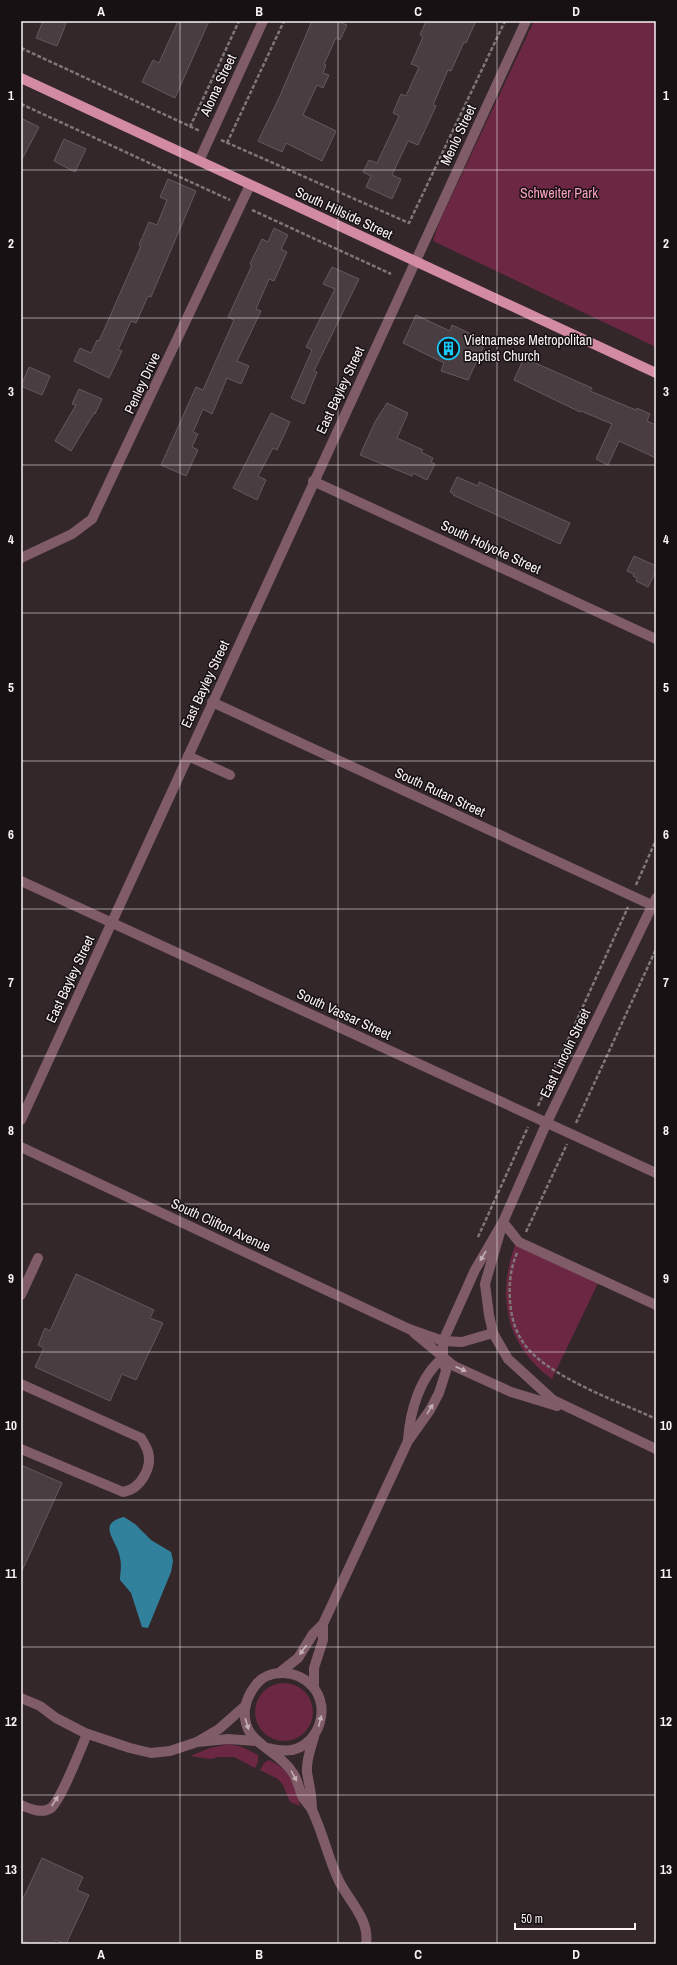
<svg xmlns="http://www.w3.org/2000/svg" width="677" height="1965" font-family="'Archivo Narrow',sans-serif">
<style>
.green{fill:#6c2743}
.water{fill:#31819c}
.building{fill:#4a3d41;stroke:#66585c}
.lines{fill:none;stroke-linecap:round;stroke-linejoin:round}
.path{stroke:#807678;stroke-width:2.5;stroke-dasharray:4 2;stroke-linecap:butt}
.minor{stroke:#7f5c67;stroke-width:10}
.major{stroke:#d28ba3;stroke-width:10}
.oneway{fill:#c3aeb5}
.grid{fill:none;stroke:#faf2f4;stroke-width:1;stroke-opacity:0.55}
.labels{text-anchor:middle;stroke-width:3;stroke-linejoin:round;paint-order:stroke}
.street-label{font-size:14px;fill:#faf2f4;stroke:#171113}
.park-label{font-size:14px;fill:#f9a1bf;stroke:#171113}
.poi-label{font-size:14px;fill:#faf2f4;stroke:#171113;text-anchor:start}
.neatline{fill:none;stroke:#faf2f4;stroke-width:1.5}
.grid-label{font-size:13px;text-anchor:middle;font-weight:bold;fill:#faf2f4}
</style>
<rect width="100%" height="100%" fill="#33272a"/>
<!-- green -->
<g class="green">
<path d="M534,21H656V347L433,241L438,225Z"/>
<path d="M517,1240L600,1279L552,1379C504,1345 496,1292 517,1240Z"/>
<circle cx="284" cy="1712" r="29"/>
<path d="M229,1744L242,1747L258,1755V1762L255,1768L234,1757H218L211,1759L190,1756L210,1748Z"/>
<path d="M269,1760C292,1771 294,1783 300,1806L290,1802L283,1785L278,1779L260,1770L264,1763Z"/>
</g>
<!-- water -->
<path class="water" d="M124,1517L135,1524L151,1540L171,1552L173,1561L171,1572L148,1628L142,1627L131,1593L120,1580C120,1573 122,1565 120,1558C118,1541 95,1524 124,1517Z"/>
<!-- building -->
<g class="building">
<path d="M43,21H67L57,46L36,38Z"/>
<path d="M178,21H209L175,98L142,82L153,60L159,63Z"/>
<path d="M312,21H337L347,25L340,40L336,38L324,64L326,65L323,73L329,75L323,88L317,85L303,115L336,131L322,161L286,143L282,152L258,141L279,98Z"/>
<path d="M426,21H476L466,43L464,42L451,71L448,70L433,105L436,106L418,145L408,141L392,175L401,179L392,199L366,187L371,176L363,172L369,160L377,163L399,116L393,113L401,94L406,96L419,67L411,64L423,37L420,35Z"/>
<path d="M21,118L39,127L21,161Z"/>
<path d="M64,139L86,149L75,172L54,161Z"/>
<path d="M168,179L196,191L151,297L148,296L136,323L131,321L118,350L122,351L109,378L74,361L80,348L91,353L97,340L99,341L141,246L139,245L149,222L157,225L167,200L160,197Z"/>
<path d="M274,228L288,235L281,249L287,252L274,281L269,279L256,309L261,311L237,361L249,366L241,384L227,378L212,414L203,409L193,432L198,434L192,447L198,450L186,476L161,465L196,387L203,390L234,320L228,317L252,265L250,264L262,239L268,242Z"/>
<path d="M332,267L359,279L314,371L317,372L304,404L291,398L312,350L306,347L335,289L323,284Z"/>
<path d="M416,315L450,331L452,325L486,341L468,380L441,371L444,363L403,343Z"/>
<path d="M524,358L592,388L590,391L636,410L637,408L650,414L647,421L656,425V458L619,441L608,465L596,459L612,424L581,411L580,412L514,380Z"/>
<path d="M29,367L50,376L42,395L21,386Z"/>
<path d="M79,389L102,399L95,414L94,413L71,451L55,441L76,405L72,404Z"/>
<path d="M387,403L408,413L397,438L423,450L421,452L433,458L431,462L435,464L427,480L413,473L412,476L360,455L375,422Z"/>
<path d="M271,413L290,422L277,450L273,448L258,476L266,480L257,500L233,488Z"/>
<path d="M457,477L478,486L479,482L570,523L560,544L453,495L454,494L450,492Z"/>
<path d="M634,556L656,566V571L648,587L636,581L637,578L633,576L634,574L627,571Z"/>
<path d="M76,1274L154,1310L150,1318L163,1323L136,1380L122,1374L110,1401L35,1367L44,1348L38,1345L45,1328L50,1331Z"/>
<path d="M21,1465L62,1483L21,1573Z"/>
<path d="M42,1858L83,1877L77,1890L89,1895L66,1944L55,1940L53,1944H30L21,1940V1903Z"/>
</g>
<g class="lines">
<!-- path -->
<g class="path">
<path d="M21,48L200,131"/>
<path d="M21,104L230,200"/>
<path d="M190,127L239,21"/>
<path d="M221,140L409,223L505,21"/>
<path d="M227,143L284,21"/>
<path d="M252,210L391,274"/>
<path d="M636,885L656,840"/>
<path d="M538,1106L628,907"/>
<path d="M576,1123L656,949"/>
<path d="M526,1232L567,1144"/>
<path d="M478,1237L528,1127"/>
<path d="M517,1253C510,1269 509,1285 510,1301C511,1314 514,1328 521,1339C541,1375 618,1401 656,1419"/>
</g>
<!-- minor -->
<g class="minor">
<path d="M199,161L263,21"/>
<path d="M313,481L656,639"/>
<path d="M21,558L72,534L92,519L250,185"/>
<path d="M212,702L656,907"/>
<path d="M188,756L230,775"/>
<path d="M21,881L656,1173"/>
<path d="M656,898L547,1122L503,1222L485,1284L489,1315L493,1333L508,1359L553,1400L656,1449"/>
<path d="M21,1120L526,21"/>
<path d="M21,1147L409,1329L443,1341L462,1342L493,1333"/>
<path d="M21,1295L38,1258"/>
<path d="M414,1333L454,1366L511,1392L557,1406"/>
<path d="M21,1384L141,1438C143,1441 145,1445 147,1449C154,1466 141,1489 123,1492L21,1449"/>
<path d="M408,1440C410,1411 420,1376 443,1358"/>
<path d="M279,1673L298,1658L313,1634L323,1624L408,1441L430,1410L439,1393L446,1371L443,1358V1341L475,1270L503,1222L519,1242L656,1305"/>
<path d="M314,1687V1668L323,1640V1624"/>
<path d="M21,1698L40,1706L56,1718L85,1733L130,1748L151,1753L170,1751L197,1742L228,1739L257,1741"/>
<path d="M197,1742L219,1729L245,1706"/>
<path d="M268,1748C276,1750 284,1751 292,1750C319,1744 331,1708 313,1687C299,1670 268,1667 255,1686C245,1699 241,1716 249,1731C258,1747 282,1755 293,1773C298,1780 299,1790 303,1798C306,1802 310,1806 312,1810C323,1833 328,1858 339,1881C349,1901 370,1920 366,1944"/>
<path d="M21,1805C30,1809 42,1814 51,1808C61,1800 81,1748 87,1734"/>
<path d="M312,1810C312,1795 309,1785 307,1772C306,1760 311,1748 314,1737"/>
</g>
<!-- major -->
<path class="major" d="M21,78L656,373"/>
</g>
<!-- one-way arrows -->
<defs><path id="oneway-solid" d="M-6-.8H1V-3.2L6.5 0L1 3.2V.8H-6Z"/></defs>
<g class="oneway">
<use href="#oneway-solid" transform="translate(483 1256) rotate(121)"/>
<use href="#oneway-solid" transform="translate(461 1369) rotate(25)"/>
<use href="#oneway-solid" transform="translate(430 1409) rotate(-59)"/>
<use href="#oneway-solid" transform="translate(303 1650) rotate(126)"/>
<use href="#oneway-solid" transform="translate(320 1721) rotate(-76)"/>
<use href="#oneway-solid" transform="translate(247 1724) rotate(73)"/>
<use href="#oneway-solid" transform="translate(294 1776) rotate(62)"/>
<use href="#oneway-solid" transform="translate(55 1801) rotate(-57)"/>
</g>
<!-- grid -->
<path class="grid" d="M180,21V1944M338,21V1944M497,21V1944M21,170H656M21,318H656M21,465H656M21,613H656M21,761H656M21,909H656M21,1056H656M21,1204H656M21,1352H656M21,1500H656M21,1647H656M21,1795H656"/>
<!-- icons -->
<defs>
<symbol id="building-ring" viewBox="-11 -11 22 22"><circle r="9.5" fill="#171113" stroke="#17cafb" stroke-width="1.5"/><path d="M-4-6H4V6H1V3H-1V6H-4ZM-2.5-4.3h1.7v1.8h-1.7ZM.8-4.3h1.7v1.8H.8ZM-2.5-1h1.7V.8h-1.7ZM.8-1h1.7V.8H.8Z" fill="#17cafb"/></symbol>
</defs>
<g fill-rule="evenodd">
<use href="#building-ring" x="436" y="336" width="25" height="25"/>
</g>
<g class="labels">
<!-- street labels -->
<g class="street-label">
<text transform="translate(218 85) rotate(-65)" y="5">Aloma Street</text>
<text transform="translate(458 135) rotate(-65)" y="5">Menlo Street</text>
<text transform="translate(344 213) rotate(25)" y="5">South Hillside Street</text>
<text transform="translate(142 383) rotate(-65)" y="5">Penley Drive</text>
<text transform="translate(340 390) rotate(-65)" y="5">East Bayley Street</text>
<text transform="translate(491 547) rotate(25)" y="5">South Holyoke Street</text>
<text transform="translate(205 684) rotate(-65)" y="5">East Bayley Street</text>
<text transform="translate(440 792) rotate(25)" y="5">South Rutan Street</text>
<text transform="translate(70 979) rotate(-65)" y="5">East Bayley Street</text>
<text transform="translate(344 1014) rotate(25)" y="5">South Vassar Street</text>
<text transform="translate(565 1053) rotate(-64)" y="5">East Lincoln Street</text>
<text transform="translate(221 1225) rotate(25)" y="5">South Clifton Avenue</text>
</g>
<!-- park labels -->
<g class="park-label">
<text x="559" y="198">Schweiter Park</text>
</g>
<!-- poi labels -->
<g class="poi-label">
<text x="464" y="345">Vietnamese Metropolitan<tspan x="464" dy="16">Baptist Church</tspan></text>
</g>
</g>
<!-- border -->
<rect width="677" height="1965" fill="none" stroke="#171113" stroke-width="44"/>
<!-- scale -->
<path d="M515 1923v6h120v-6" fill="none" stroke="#faf2f4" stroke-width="2"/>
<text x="521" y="1923" font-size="12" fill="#faf2f4" stroke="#171113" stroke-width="3" paint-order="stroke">50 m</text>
<rect x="22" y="22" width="633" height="1921" class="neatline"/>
<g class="grid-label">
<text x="101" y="16">A</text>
<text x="259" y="16">B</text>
<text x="418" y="16">C</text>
<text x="576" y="16">D</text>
<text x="11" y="100">1</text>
<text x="666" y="100">1</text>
<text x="11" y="248">2</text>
<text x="666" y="248">2</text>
<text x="11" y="396">3</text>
<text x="666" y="396">3</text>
<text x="11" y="544">4</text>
<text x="666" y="544">4</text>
<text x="11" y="692">5</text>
<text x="666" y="692">5</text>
<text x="11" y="839">6</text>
<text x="666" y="839">6</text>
<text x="11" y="987">7</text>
<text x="666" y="987">7</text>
<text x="11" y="1135">8</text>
<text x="666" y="1135">8</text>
<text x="11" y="1283">9</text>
<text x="666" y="1283">9</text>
<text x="11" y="1430">10</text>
<text x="666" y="1430">10</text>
<text x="11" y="1578">11</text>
<text x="666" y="1578">11</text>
<text x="11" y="1726">12</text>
<text x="666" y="1726">12</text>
<text x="11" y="1874">13</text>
<text x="666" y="1874">13</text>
<text x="101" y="1959">A</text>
<text x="259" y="1959">B</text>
<text x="418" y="1959">C</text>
<text x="576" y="1959">D</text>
</g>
</svg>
